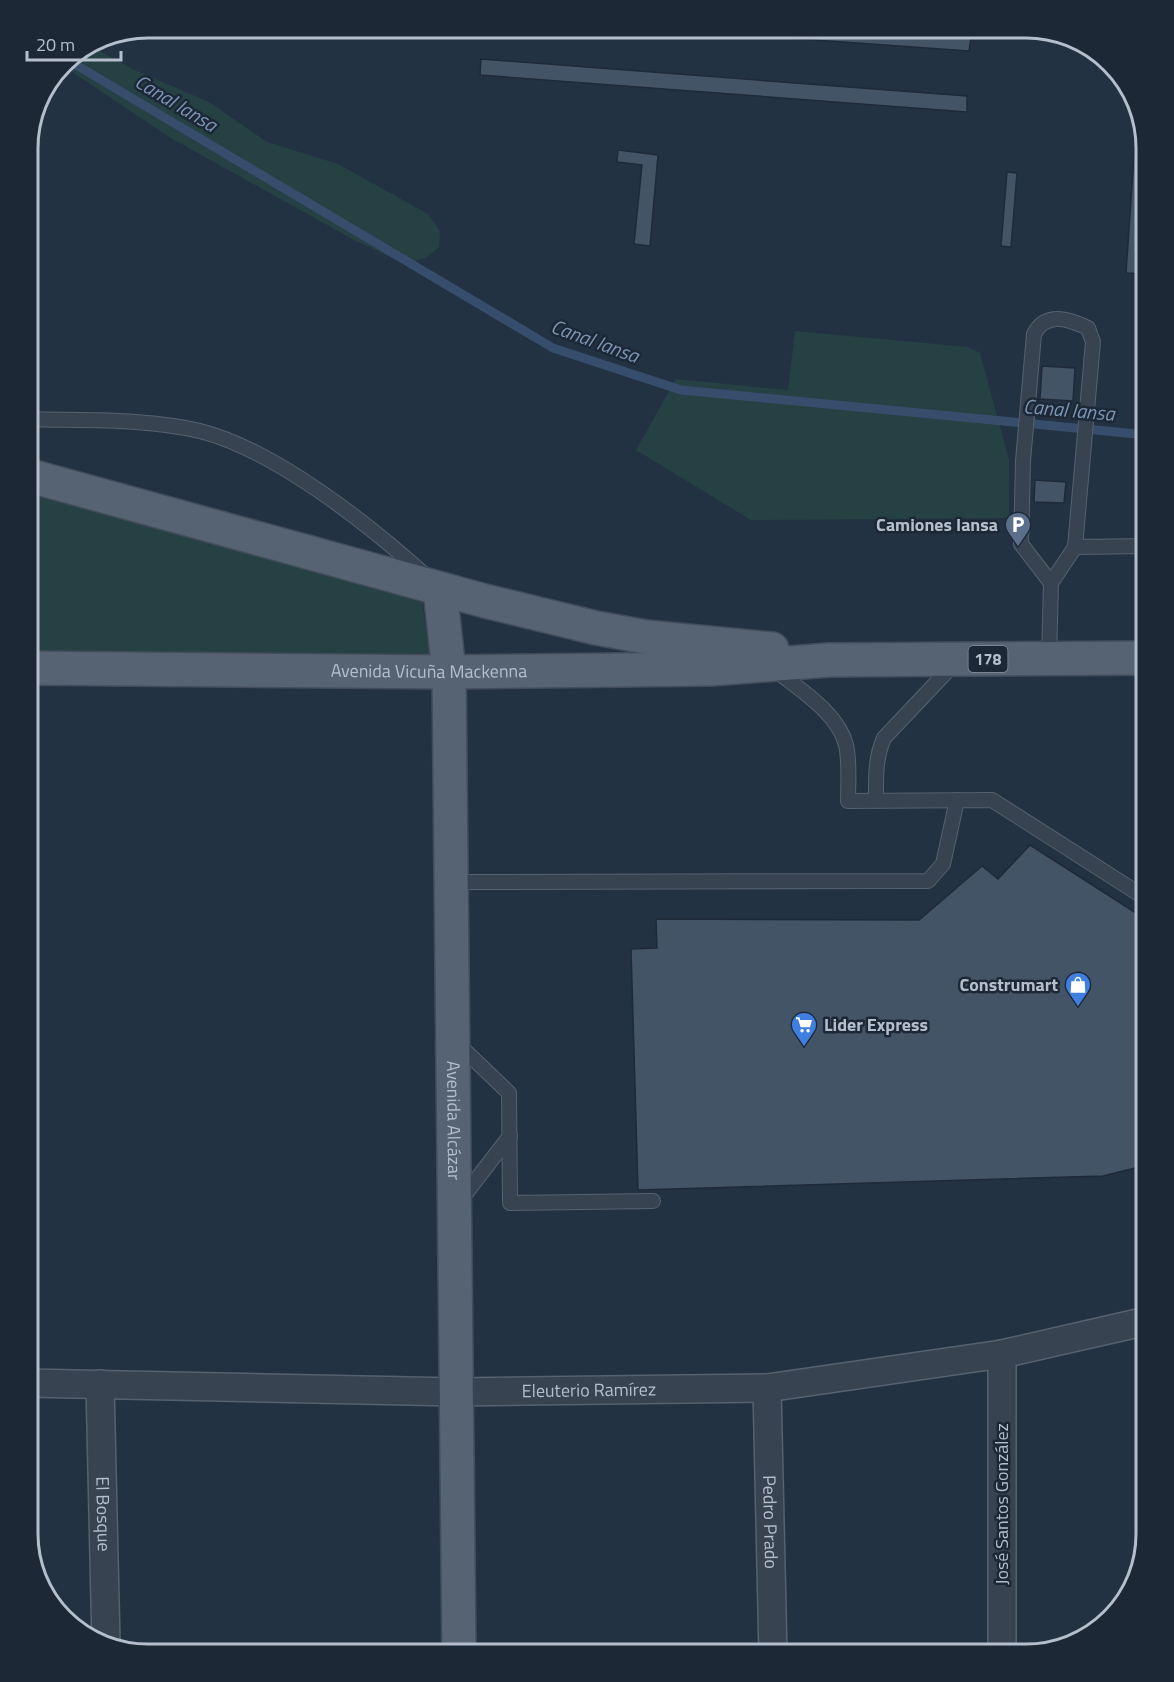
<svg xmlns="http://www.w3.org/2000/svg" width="1174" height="1682" font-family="'Titillium Web',sans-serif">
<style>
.green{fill:#254144}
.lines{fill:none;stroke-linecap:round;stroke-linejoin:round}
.stream{stroke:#364d6b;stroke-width:9}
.building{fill:#445467;stroke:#1f2a39;stroke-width:1.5}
.lane-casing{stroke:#56616f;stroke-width:16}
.street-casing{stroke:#56616f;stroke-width:30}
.primary-casing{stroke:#424c5b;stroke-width:36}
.lane{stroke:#384352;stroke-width:14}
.street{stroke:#384352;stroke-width:27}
.primary{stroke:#566372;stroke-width:33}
.labels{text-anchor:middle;stroke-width:5;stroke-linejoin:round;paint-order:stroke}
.shield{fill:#1d2837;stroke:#87919f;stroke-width:1.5}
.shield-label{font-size:16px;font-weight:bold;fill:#b5becc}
.poi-label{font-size:18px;font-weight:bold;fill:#b5becc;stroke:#1d2837;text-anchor:end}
.street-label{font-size:18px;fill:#b5becc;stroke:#1d2837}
.water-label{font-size:20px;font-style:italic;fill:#7a95b6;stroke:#1d2837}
.rim{fill:none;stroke:#b5becc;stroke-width:3}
</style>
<rect width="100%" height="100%" fill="#233243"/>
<!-- green -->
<g class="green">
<path d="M88,44L132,69L209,102L267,142L338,164L428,214L440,231L439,247L426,258L413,262L394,259L354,240L169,137L62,65L68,57Z"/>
<path d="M795,331L968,347L980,353L1009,460V518L751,520L636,450L676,379L788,390Z"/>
<path d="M27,487L421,594L430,657L27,655Z"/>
</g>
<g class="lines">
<!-- stream -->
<path class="stream" d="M66,59L553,348L681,390L1147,435"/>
</g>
<!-- building -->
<g class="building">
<path d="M631,27H836L971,37L969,51Z"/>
<path d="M481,59L967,96V112L480,75Z"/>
<path d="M1137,112L1147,147V274L1126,273Z"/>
<path d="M618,150L658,155L650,246L634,244L642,165L617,162Z"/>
<path d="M1007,172L1017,173L1011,247L1001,246Z"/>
<path d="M1042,366L1075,368L1073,401L1040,399Z"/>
<path d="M1035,480L1066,482L1064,503L1034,502Z"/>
<path d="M1030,845L1147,920V1165L1103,1176L638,1190L631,949L657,948L656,919L919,920L982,866L998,879Z"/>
</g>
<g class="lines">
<defs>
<g id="lane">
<path d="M27,419C84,421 145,418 200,431C275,450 368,524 425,575"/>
<path d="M1075,547L1147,546"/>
<path d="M1049,659L1051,583L1075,547L1093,342L1088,328C1069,319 1046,311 1034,334L1023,461L1021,544L1051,583"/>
<path d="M773,668C798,689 838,712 846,745C850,762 848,783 848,801L992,800L1147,899"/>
<path d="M876,800C876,778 875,758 884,738L954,664"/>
<path d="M451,882L928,881L943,864L957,800"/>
<path d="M457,1043L509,1093L510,1203L653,1201"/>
<path d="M459,1202L510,1136"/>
</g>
<g id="street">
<path d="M1002,1354V1655"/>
<path id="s1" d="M27,1383L456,1392L767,1388L1002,1354L1147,1321"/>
<path id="s2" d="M100,1384L106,1644"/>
<path id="s3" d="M767,1388L773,1655"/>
</g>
<g id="primary">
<path d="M27,475L485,601L596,628L646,637L772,649"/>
<path id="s4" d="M440,589L449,672L459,1655"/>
<path id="s5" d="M27,668L449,672L711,669L829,660L1147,658"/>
</g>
</defs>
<!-- lane casing -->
<use href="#lane" class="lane-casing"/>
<!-- street casing -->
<use href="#street" class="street-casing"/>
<!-- primary casing -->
<use href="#primary" class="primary-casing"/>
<!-- lane -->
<use href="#lane" class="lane"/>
<!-- street -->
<use href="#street" class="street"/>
<!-- primary -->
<use href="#primary" class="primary"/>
</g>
<!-- icons -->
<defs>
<symbol id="parking-pin" viewBox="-11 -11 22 30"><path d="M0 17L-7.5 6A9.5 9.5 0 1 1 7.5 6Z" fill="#5c6f8a" stroke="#1d2837"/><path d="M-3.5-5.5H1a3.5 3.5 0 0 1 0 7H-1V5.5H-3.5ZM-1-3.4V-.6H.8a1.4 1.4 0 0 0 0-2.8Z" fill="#fff"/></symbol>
<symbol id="shop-pin" viewBox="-11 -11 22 30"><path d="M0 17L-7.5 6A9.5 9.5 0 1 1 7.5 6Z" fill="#3f7fe0" stroke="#1d2837"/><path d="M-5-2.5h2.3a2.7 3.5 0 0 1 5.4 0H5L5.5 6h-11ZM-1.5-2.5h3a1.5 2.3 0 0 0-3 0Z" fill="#fff"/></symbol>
<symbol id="supermarket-pin" viewBox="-11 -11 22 30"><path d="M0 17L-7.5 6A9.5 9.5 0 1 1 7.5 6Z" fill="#3f7fe0" stroke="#1d2837"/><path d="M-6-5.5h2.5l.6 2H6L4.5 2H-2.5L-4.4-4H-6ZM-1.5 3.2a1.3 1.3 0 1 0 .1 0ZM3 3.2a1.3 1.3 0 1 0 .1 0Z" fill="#fff"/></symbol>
</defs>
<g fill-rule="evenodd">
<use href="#parking-pin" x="1003" y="510" width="30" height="40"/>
<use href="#shop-pin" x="1063" y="970" width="30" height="40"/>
<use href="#supermarket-pin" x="789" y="1010" width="30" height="40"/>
</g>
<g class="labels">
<!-- shield labels -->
<rect class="shield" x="968.5" y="646" width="39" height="26" rx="4.5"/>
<g class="shield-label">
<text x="988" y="665">178</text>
</g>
<!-- poi labels -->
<g class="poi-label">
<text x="998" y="531">Camiones Iansa</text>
<text x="1058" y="991">Construmart</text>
<text x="824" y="1031" text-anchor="start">Lider Express</text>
</g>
<!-- street labels -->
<g class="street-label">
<text dy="6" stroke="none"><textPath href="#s5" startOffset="402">Avenida Vicuña Mackenna</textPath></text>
<text dy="6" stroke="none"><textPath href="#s4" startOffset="532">Avenida Alcázar</textPath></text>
<text dy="6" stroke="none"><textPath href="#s1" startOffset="562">Eleuterio Ramírez</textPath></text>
<text transform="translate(1002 1504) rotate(-90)" y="6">José Santos González</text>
<text dy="6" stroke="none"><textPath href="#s2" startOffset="130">El Bosque</textPath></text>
<text dy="6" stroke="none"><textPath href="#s3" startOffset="134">Pedro Prado</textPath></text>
</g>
<!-- water labels -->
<g class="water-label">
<text transform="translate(176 103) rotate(31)" y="7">Canal Iansa</text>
<text transform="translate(595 341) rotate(20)" y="7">Canal Iansa</text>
<text transform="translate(1069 410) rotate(5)" y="7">Canal Iansa</text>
</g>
</g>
<!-- crop -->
<path d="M0 0H1174V1682H0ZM148 38H1026A110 110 0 0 1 1136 148V1534A110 110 0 0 1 1026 1644H148A110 110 0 0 1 38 1534V148A110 110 0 0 1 148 38Z" fill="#1d2837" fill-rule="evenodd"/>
<path class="rim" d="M148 38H1026A110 110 0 0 1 1136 148V1534A110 110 0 0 1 1026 1644H148A110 110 0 0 1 38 1534V148A110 110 0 0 1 148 38Z"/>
<!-- scale -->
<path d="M27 51v9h94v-9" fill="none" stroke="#b5becc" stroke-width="3"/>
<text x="36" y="51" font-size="18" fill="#b5becc" stroke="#1d2837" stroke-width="4.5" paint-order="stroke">20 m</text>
</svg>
